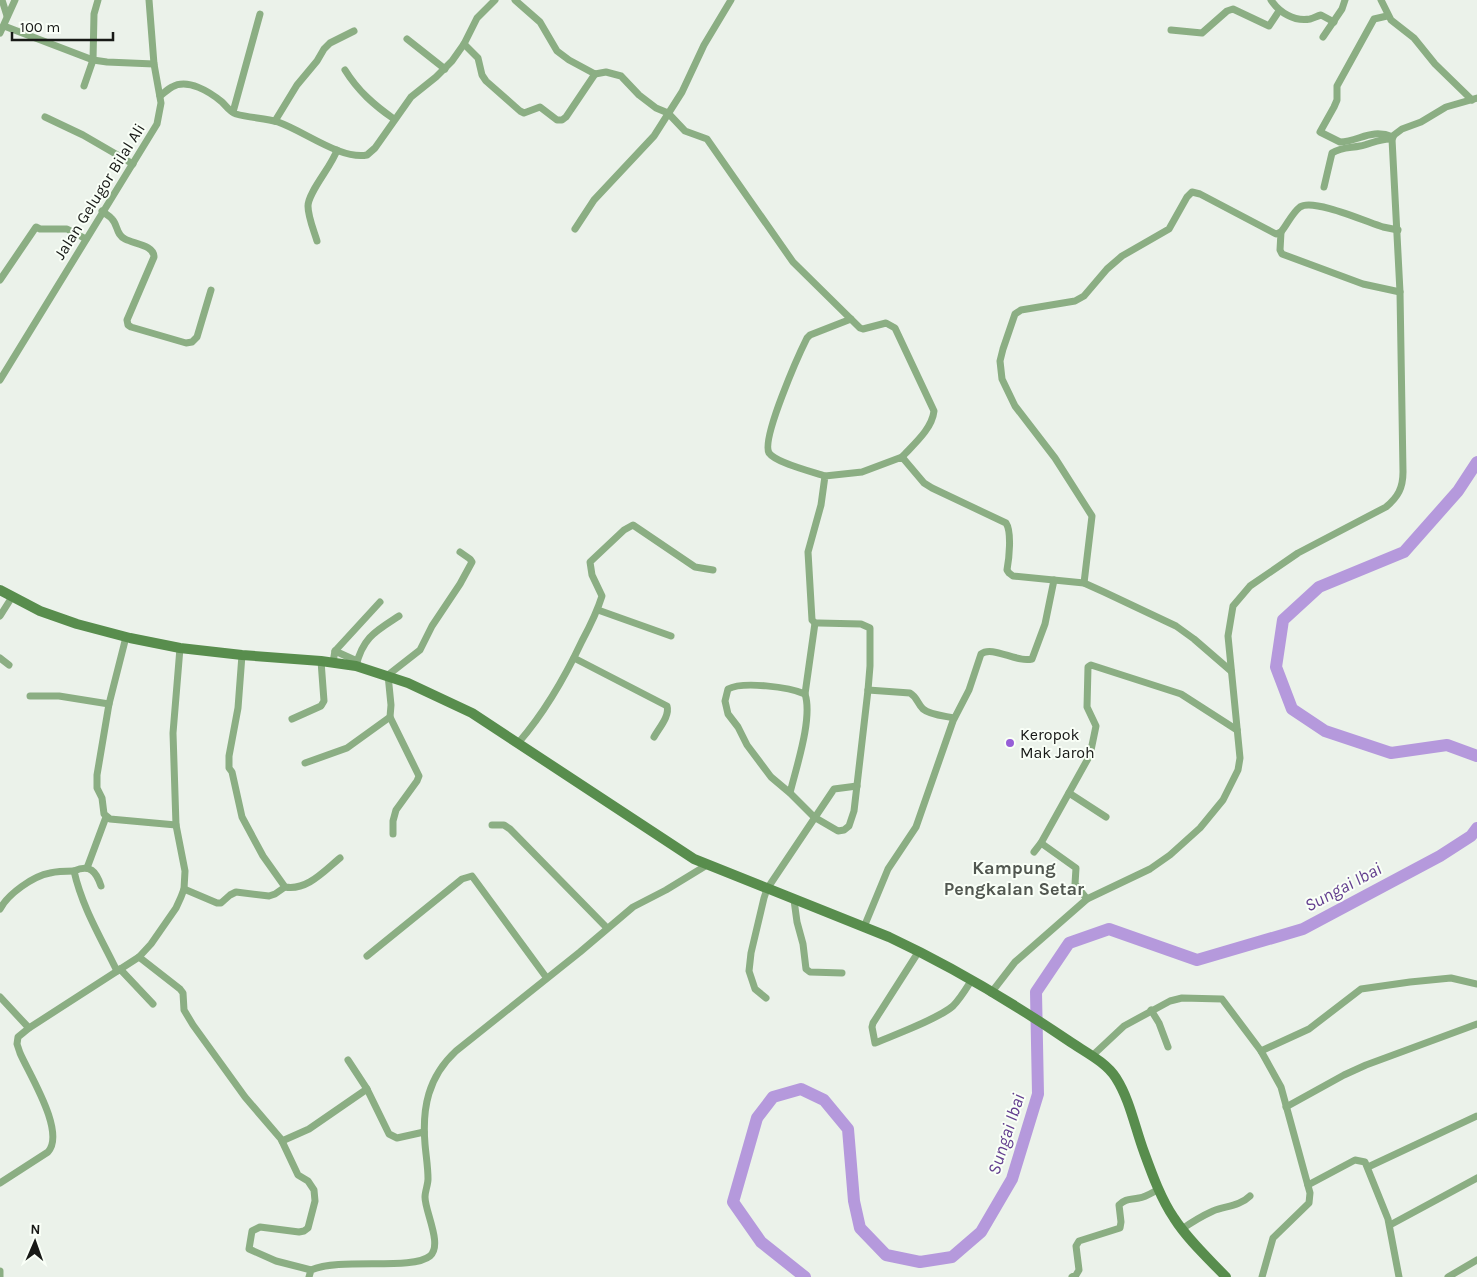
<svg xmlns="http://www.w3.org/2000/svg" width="1477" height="1277" font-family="Karla,sans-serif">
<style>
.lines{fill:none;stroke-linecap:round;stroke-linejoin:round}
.river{stroke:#b599dc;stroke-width:12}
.minor{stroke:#8bae83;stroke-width:7}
.secondary{stroke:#588d4d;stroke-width:10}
.poi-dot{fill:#965ed7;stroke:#f9fff7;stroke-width:2}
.labels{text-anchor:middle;stroke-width:4;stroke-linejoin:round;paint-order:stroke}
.street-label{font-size:16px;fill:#171916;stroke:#f9fff7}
.poi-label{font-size:16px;fill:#171916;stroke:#f9fff7;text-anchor:start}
.neighbourhood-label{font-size:18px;font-weight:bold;fill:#515750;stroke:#f9fff7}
.water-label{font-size:18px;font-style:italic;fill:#633f8f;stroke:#f9fff7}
</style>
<rect width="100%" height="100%" fill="#ebf2ea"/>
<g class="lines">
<!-- river -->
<g class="river">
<path d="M1477,462L1458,491L1404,552L1319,587L1283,620L1276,667L1292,709L1325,731L1391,753L1447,745L1477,756"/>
<path d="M805,1277L761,1242L733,1202L757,1118L773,1097L801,1089L824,1100L848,1129L854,1201L860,1228L886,1255L920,1262L952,1257L981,1232L1012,1179L1038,1094L1036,992L1069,943L1109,929L1197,960L1303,929L1440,856L1471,836L1477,828"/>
</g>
<!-- minor -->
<g class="minor">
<path d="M2,0L7,16"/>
<path d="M515,0L540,22L557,51L569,60L595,74L606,72L621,76L639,95L656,108L668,113L685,131L707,139L793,262L860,328L863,329L886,323L895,328L934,411C932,429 914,444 902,457"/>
<path d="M1271,0C1279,12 1294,22 1310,19C1314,18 1317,16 1321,15L1334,22"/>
<path d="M1381,0L1391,20L1414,38L1435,64L1472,100"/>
<path d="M1387,16L1374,19L1337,86V100L1334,107L1320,132L1340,142C1360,141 1371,128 1393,137"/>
<path d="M4,26L93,60L107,62L154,64"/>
<path d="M1171,30L1202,33L1227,11L1233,9L1269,26L1279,11"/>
<path d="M0,33L15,0"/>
<path d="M1323,37L1342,9L1345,0"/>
<path d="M407,39L445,69"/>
<path d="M464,44L478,58L482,75L486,81L520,111L524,113L540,107L557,120H562L566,117L595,74"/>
<path d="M345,70C358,91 374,105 394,119"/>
<path d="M84,86L93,60L94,14L98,0"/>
<path d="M160,96C164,93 168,89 172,87C188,78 210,92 222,102C226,106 230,112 236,114C250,118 265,118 278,122C304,131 341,160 367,155L375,148L411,97L436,77L452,61L464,44L477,18L495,0"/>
<path d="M233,112L260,14"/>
<path d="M45,117L83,135L133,164"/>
<path d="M275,121L297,85L317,61L324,49L330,43L354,31"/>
<path d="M1324,187L1332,153C1341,147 1350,148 1360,146C1371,144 1380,138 1392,139"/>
<path d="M102,211C105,214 110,216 112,219C118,225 116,235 125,239C134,244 154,245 154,257L127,320L128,325L131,327L186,343L192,342L197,337L211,290"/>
<path d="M575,229L594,200L654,136L682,92L704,45L731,0"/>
<path d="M1281,232L1280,250L1282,254L1363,284L1400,292"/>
<path d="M317,241C314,231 308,217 308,206C308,192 332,166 337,150"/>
<path d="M0,280L36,227L40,229H67L86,239"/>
<path d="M0,380L157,124L161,103L154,64L149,0"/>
<path d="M825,476C813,472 776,463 769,453C761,439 799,354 807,338L810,335L851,319"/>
<path d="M1084,583L1092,516L1055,458L1015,406L1002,379L1000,361L1003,349L1015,314L1021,310L1075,301L1084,296L1107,269L1122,256L1169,229L1187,197L1192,192L1200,194L1276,234L1281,232C1287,225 1292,213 1300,207C1313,198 1367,222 1383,227C1388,228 1393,229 1398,230"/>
<path d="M598,610L671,636"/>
<path d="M0,616L12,597"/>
<path d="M126,637L109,704L97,775V788L102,798L104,814L110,819L176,825"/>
<path d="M335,651L357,661"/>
<path d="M242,655L238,708L229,756V768L232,772L242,817L263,856L285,887C307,891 324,871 340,858"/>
<path d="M0,658L9,665"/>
<path d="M574,658L667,706C670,716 659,728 654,737"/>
<path d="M333,662L335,651L380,602"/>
<path d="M356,666C363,637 376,631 399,616"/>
<path d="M868,690L910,693C917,697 917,703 923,709C930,715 945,716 954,718"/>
<path d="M805,694L815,623"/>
<path d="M30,696H59L109,704"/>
<path d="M390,717L419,776L417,781L396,810L393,821V834"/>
<path d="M292,719L321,706L324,701L321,661"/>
<path d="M519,742C545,712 565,677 582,641C590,626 597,612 602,596L592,575L590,562L624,530L633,525L695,567L713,570"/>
<path d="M305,763L347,748L390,717L391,705L388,675L420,650L432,626L460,584L472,562L470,559L460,552"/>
<path d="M790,793C796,768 813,718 805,694C789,687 743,681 728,689L725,701L728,714L738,727L747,745L771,777L790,793L814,817L838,831L844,830L849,826L854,811L868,690L870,666V628L861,624L819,623H815L812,620L808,552L821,505L825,476L862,472L902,457L924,483L932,488L1006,523C1012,532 1009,559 1007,570L1009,573L1013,576L1084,583L1104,592L1176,626L1194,639L1231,671"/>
<path d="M1069,793L1106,817"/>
<path d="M492,825H504L510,829L607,928"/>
<path d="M1041,843L1076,868L1075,884L1087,899"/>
<path d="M1034,852L1041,843L1090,755L1096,726L1087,707L1088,667L1091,665L1181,694L1237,730"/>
<path d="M87,868L106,817"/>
<path d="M101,886C96,871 90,864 74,871C82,907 101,938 117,971"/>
<path d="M184,889L217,903H221L230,895L236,892L269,896L275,894L285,887"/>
<path d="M794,900L797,922L803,944L806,969L810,972L842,973"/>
<path d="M0,909C8,894 33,876 50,873C58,871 66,871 74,871"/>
<path d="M864,927L888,869L916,827L953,721L969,690L981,654C992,645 1017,663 1032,659L1045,624L1054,580"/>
<path d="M919,951L873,1023L872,1027L875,1043C894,1035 938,1019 953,1006C960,999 966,989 971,981"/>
<path d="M367,956L462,879L472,876L546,977"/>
<path d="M139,957L180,989L183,993L184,1010L193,1025L245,1097L281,1139L298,1175L308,1181L314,1190L315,1201L308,1228L304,1231L299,1232L260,1227L252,1231L249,1249L276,1261L311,1270"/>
<path d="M120,969L153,1004"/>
<path d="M991,993L1015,962L1087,899L1150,869L1170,855L1200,828L1223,800L1238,770L1240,758L1228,636L1233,606L1250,586L1298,553L1386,507C1398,497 1403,488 1403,472L1400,292L1392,139L1394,135L1402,129L1421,122L1446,107L1477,98"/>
<path d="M0,997L29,1028"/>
<path d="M766,998L755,989L749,971L751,953L764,898L767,889L834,789L857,786"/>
<path d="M1151,1010L1159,1023L1168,1047"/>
<path d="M1261,1051L1309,1029L1361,989L1410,982L1451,978L1477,984"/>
<path d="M1092,1056L1124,1026L1170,1001L1182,998L1222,999L1261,1051L1281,1087L1310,1193L1309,1203L1273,1238L1262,1277"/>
<path d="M348,1060L367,1089L389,1134L397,1138L424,1132"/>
<path d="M1286,1107L1344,1075L1366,1065L1477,1024"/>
<path d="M282,1141L309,1129L367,1089"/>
<path d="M1368,1167L1477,1116"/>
<path d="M0,1183L48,1152C66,1132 29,1074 20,1053L17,1044L18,1037L29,1028L139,957L151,944L176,908L181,897L184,889L185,871L176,825L173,733L180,648"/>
<path d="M1308,1185L1355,1160L1365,1162L1388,1219L1399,1277"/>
<path d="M1390,1225L1477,1178"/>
<path d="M1182,1229C1192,1222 1202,1216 1213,1211C1226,1206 1240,1206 1250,1196"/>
<path d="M0,1271V1277"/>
<path d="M309,1277L311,1270C341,1257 412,1271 430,1256C443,1245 425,1212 425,1197C425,1191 428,1185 428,1179C428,1167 426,1156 425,1144C422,1108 428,1077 456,1051L580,952L633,907L666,890L707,865"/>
<path d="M1072,1277L1076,1275L1079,1270L1076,1246L1079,1241L1120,1228L1121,1222L1119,1205C1126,1198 1131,1200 1139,1198C1146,1197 1153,1192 1159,1189"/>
<path d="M1448,1277L1477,1260"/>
</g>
<!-- secondary -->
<path class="secondary" d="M0,590L40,611L77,624L130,638L180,648L242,655L321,661L356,666L408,683L472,713L694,859L889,937C951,966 1013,1003 1069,1041C1085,1052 1106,1062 1116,1078C1130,1100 1135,1128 1144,1152C1152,1174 1161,1199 1174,1218C1188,1240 1208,1258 1226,1277"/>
</g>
<!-- markers -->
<circle class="poi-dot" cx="1010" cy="743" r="5"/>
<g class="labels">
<!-- street labels -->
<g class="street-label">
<text transform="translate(99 191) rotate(-58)" y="6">Jalan Gelugor Bilal Ali</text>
</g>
<!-- poi labels -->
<g class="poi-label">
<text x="1020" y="740">Keropok<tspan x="1020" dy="18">Mak Jaroh</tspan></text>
</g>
<!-- neighbourhood labels -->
<g class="neighbourhood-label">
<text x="1014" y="874">Kampung<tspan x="1014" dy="21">Pengkalan Setar</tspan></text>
</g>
<!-- water labels -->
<g class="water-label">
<text transform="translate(1343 887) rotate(-28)" y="6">Sungai Ibai</text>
<text transform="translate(1006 1134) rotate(-72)" y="6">Sungai Ibai</text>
</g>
</g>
<!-- north arrow -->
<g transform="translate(35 1242) rotate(2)" stroke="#f9fff7" stroke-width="4" paint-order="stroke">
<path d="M0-4L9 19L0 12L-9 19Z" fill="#171916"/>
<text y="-8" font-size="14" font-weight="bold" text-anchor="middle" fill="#171916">N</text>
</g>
<!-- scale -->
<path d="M12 32v8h101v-8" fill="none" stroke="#171916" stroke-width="2.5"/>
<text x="20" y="32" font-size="15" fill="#171916" stroke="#f9fff7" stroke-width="4" paint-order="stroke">100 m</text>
</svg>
